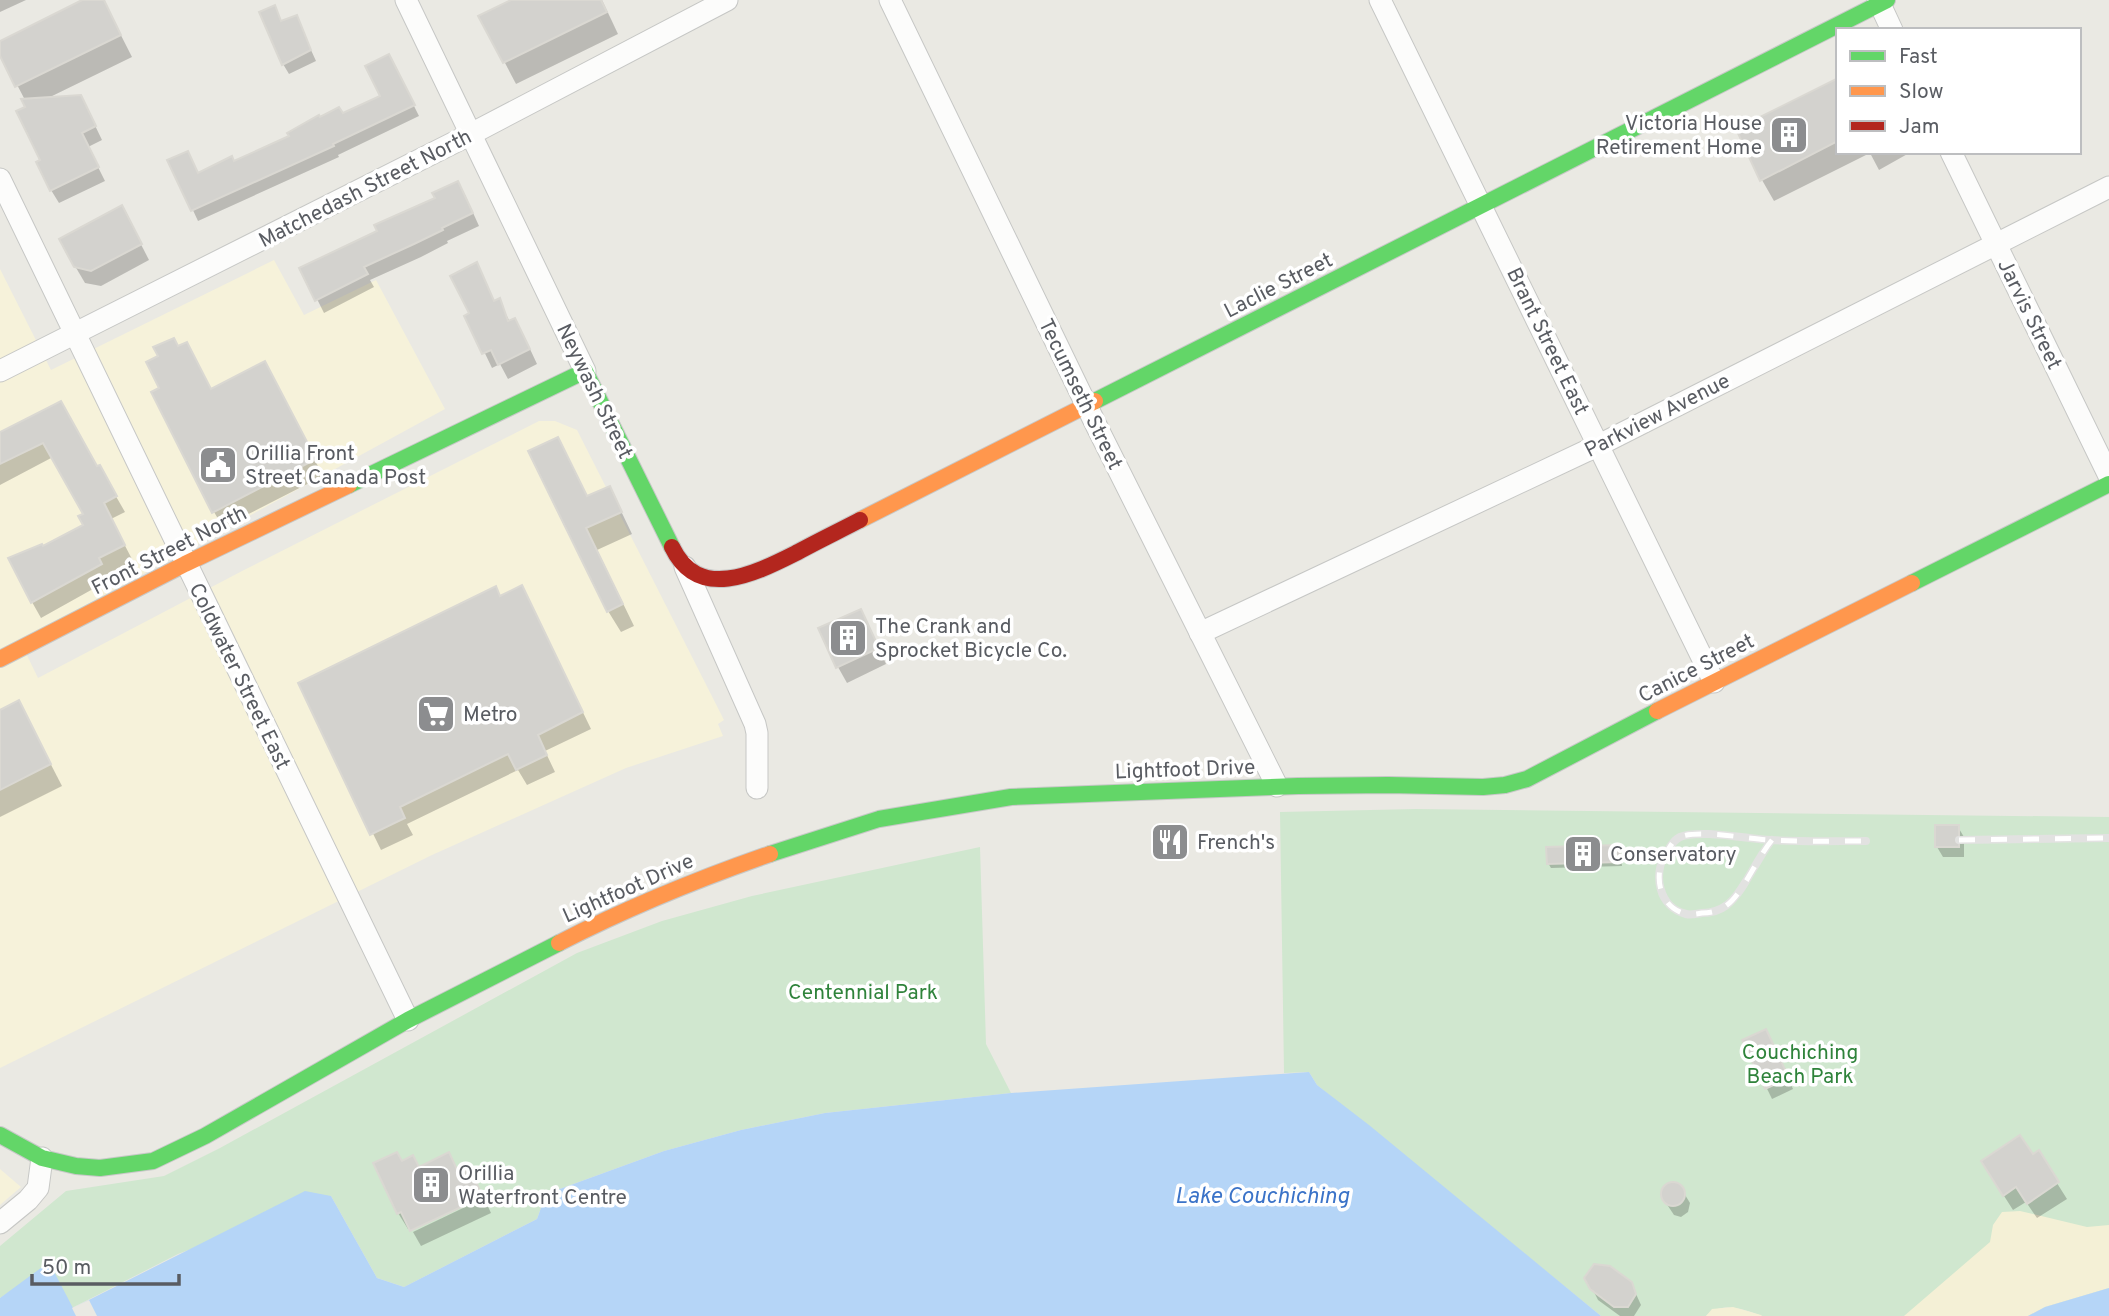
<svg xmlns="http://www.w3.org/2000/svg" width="2109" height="1316" font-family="Overpass,sans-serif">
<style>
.commercial{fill:#f6f2da}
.green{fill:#d0e7cf}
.sand{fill:#f4f0d6}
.water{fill:#b5d5f7}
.pier{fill:#eae9e3}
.shadow{fill:#0003}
.building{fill:#d3d2ce;stroke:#dad8d2;stroke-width:2}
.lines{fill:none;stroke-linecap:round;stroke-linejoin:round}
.street-casing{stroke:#c6c7c5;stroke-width:23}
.fast-casing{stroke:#c7c8c7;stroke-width:18}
.slow-casing{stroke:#c7c8c7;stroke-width:18}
.jam-casing{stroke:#c7c8c7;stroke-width:18}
.street{stroke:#fcfcfb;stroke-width:21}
.fast{stroke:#63d668;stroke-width:16}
.slow{stroke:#ff974d;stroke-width:16}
.jam{stroke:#b3261e;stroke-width:16}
.rail-casing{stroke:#e2e2e1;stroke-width:8}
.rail{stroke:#fff;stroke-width:5;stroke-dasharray:16;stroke-linecap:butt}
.labels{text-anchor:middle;stroke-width:7;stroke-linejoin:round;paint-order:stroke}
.poi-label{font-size:21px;fill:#595c62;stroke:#fff;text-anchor:start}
.street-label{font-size:21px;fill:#595c62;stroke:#fff}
.park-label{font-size:21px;fill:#2f833b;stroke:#fff}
.water-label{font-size:23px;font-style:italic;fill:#3b73c8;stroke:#fff}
</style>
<rect width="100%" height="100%" fill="#eae9e3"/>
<!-- commercial -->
<g class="commercial">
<path d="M274,260L304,315L376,280L445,409L20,641L38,678L244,570L539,421H555L577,430L724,720L718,724L723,736L626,768L432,855L0,1068V269L51,370Z"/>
<path d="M0,1169L21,1187L0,1205Z"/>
</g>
<!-- green -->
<g class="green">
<path d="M1416,809L2109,817V1288L2045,1307L2028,1316H1762C1744,1309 1721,1301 1706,1316H1601L1317,1085L1309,1072L1284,1073L1280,812Z"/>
<path d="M980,847L986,1044L1011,1093L825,1113L741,1130L664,1151L546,1194L537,1219L404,1287L377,1278L331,1196L178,1254L72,1308L17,1287L0,1298V1246L66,1191L164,1176L220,1148L577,953L662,921L752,896Z"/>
</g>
<!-- sand -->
<g class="sand">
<path d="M2020,1211L2087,1227L2109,1225V1288L2045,1307L2028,1316H1904L1990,1242L1993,1225L2002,1212Z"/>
<path d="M1733,1307L1761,1315L1762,1316H1706L1712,1309Z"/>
</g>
<!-- water -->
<g class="water">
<path d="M1309,1072L1317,1085L1369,1125L1601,1316H0V1298L49,1262L73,1308L305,1191L331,1196L377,1278L404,1287L537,1219L546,1194L664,1151L741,1130L825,1113L1011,1093Z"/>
<path d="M2109,1288V1316H2028L2045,1307Z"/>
</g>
<!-- pier -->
<path class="pier" d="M89,1300L97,1316H76L72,1308Z"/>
<!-- shadow -->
<g class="shadow">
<path d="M0,0H26L0,12Z"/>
<path d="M86,0H103L132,57L46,99L88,111L102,140L88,147L105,181L59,203L51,190L25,100L0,52V43Z"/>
<path d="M515,0H602L618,34L516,84L481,17Z"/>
<path d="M274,7L282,23L296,17L316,61L289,74L283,64Z"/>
<path d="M394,66L419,116L338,155L339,157L198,221L170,161L198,175L234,163L382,97Z"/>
<path d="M1838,80V152H1911L1879,170L1870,153L1774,201L1762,180Z"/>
<path d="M465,195L479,226L447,241L448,243L421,257L370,280L374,287L324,313L302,269L380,232L437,199Z"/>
<path d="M130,223L149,260L101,286L85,283L75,266Z"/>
<path d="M477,264L495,302L499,301L510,322L523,334L537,364L508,379L500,364L492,368L467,316L472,314Z"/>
<path d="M178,348L211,391L273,378L323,476L223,527L214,512L162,389Z"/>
<path d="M61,404L96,468L99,467L125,512L111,519L133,561L106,575L109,580L41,618L32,602L42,548L85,526V515L53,457L0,485V434Z"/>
<path d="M558,440L588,498L610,488L632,534L597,550L634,626L621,632L608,611Z"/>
<path d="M500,598L530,603L591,729L545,751L555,772L527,785L518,770L407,824L413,835L381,850L300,684Z"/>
<path d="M869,627L886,664L847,683L838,667Z"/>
<path d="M0,711L30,724L62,786L0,817Z"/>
<path d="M1958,827L1964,837V857H1943L1937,847Z"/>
<path d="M1619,847L1621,852L1622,866L1551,868L1548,863Z"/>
<path d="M1744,1041H1771L1793,1089L1772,1099Z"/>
<path d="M2038,1153L2067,1199L2037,1218L2026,1202L2013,1210L1992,1177Z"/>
<path d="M449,1155L460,1175L469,1171L482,1195L408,1229L398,1213L402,1163L419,1169Z"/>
<path d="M1671,1183L1679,1185L1690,1203L1688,1212L1681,1217L1674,1215L1662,1197L1663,1189Z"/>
<path d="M484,1198L491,1213L421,1246L413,1232Z"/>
<path d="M1631,1283L1641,1305L1634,1316H1620L1598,1300L1592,1288Z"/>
</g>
<!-- building -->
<g class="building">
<path d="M82,0H104L121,35L15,87L0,56V41Z"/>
<path d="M511,0H601L607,12L503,63L478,16Z"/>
<path d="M275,5L281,21L297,15L311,50L282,65L259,12Z"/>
<path d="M389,54L415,105L333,144L334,146L191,211L167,160L188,151L198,173L232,156L234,161L289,136L287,133L319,115L320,117L339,107L343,113L380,96L365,66Z"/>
<path d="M1838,78V141L1760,181L1736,129Z"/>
<path d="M81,95L96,126L82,133L99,167L50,191L36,162L40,160L16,111L25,107L21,99Z"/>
<path d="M458,181L473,213L442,228L443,230L414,244L364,267L368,274L315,301L299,268L377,231L374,225L435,198L432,193Z"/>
<path d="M122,205L142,244L91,271L74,267L59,239Z"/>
<path d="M477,262L494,301L500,298L508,321L515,318L530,349L498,365L491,350L482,354L464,316L469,313L450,276Z"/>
<path d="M174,338L178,346L187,342L211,389L265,361L316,459L212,513L151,392L159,388L146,362L158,356L153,347Z"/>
<path d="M61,401L97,466L100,465L117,496L104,503L125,545L99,558L102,564L31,603L8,558L42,544L43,546L83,525L78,516L83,514L43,443L0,464V432Z"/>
<path d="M558,437L587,496L610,486L622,512L586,528L623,604L607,612L528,451Z"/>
<path d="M522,585L583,712L538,735L547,755L516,770L508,754L400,807L405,818L370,835L298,683L496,586L500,596Z"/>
<path d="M861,609L879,648L836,668L818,628Z"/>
<path d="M19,700L51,764L0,790V710Z"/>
<rect x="1935" y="825" width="24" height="22"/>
<path d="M1620,845V862L1547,864L1546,847Z"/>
<path d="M1766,1029L1789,1078L1765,1089L1742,1040Z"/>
<path d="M2020,1135L2033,1154L2039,1150L2059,1182L2027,1204L2016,1187L2003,1196L1981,1161Z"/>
<path d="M397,1152L402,1161L413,1155L419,1167L449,1152L459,1174L470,1169L483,1197L410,1231L401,1212L397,1214L373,1163Z"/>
<circle cx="1673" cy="1194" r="12"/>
<path d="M1594,1264L1610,1266L1632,1282L1636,1294L1628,1307H1614L1590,1289L1584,1278Z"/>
</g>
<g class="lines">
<defs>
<g id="street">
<path d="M406,0L585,371"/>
<path d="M890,0L1097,427L1277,786"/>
<path d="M1380,0L1714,682"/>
<path d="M1878,0L1892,30"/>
<path d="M1951,152L2109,476"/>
<path d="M0,179L408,1020"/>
<path d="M0,371L471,134L727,0"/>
<path d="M685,567L755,724L757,733V788"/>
<path d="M1200,633L1599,445L2109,187"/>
<path d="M0,1223L28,1200L38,1188L42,1158"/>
</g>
<g id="fast">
<path d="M1095,401L1887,0"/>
<path d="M349,485L585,371L672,547"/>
<path d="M1912,583L2109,484"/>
<path d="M770,854L879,819L1011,797L1298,786L1388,785L1483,787L1505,785L1527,779L1657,711"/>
<path d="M0,1135L42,1158L76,1166L100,1168L153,1161L205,1136L408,1020L559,943"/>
</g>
<g id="slow">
<path d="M860,520L1095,401"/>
<path d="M0,659L185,564L349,485"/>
<path d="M1657,711L1912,583"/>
<path d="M559,943C627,908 698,879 770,854"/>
</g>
<path id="jam" d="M672,547C699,603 756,573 798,552C818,541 839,531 860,520"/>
</defs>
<!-- street casing -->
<use href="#street" class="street-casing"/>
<!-- fast casing -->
<use href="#fast" class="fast-casing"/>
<!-- slow casing -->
<use href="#slow" class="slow-casing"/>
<!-- jam casing -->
<use href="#jam" class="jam-casing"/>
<!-- street -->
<use href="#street" class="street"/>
<!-- fast -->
<use href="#fast" class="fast"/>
<!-- slow -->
<use href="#slow" class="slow"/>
<!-- jam -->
<use href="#jam" class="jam"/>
<defs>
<g id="rail">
<path d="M1772,840C1757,858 1743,893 1727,905C1719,911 1711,913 1702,913C1697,914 1690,915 1686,914C1658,907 1653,874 1666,853C1670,847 1673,840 1680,837C1698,829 1748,839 1770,840C1802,842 1834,841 1866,841"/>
<path d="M1959,840L2109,838"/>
</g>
</defs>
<!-- rail casing -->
<use href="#rail" class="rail-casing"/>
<!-- rail -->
<use href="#rail" class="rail"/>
</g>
<!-- icons -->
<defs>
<symbol id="building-square" viewBox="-11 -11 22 22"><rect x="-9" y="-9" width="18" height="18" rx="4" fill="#8c8d8f" stroke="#fff"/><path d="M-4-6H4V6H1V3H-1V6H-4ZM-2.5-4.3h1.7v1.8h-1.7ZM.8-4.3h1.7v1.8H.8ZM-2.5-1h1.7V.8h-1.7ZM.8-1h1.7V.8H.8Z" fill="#fff"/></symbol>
<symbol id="civic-square" viewBox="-11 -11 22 22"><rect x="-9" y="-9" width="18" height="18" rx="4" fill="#8c8d8f" stroke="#fff"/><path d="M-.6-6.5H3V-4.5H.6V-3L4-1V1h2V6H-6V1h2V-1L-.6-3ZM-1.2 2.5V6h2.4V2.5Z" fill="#fff"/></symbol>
<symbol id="supermarket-square" viewBox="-11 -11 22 22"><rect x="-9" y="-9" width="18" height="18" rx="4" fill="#8c8d8f" stroke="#fff"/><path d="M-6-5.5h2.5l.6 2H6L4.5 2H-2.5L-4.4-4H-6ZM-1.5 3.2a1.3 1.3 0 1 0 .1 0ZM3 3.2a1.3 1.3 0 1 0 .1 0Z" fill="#fff"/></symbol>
<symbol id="restaurant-square" viewBox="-11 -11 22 22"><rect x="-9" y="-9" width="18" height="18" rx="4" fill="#8c8d8f" stroke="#fff"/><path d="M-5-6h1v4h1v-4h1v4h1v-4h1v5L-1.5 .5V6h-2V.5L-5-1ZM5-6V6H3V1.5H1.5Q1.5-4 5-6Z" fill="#fff"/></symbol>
</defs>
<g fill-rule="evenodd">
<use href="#building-square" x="1767" y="113" width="44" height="44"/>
<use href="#civic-square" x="196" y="443" width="44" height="44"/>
<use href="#building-square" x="826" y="616" width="44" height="44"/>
<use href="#supermarket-square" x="414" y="692" width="44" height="44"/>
<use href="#restaurant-square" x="1148" y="820" width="44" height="44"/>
<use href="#building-square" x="1561" y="832" width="44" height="44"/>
<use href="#building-square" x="409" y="1163" width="44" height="44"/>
</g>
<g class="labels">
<!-- poi labels -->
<g class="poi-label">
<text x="1762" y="130" text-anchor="end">Victoria House<tspan x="1762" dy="24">Retirement Home</tspan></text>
<text x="245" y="460">Orillia Front<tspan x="245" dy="24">Street Canada Post</tspan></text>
<text x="875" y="633">The Crank and<tspan x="875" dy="24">Sprocket Bicycle Co.</tspan></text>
<text x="463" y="721">Metro</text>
<text x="1197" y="849">French's</text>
<text x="1610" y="861">Conservatory</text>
<text x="458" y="1180">Orillia<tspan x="458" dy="24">Waterfront Centre</tspan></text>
</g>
<!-- street labels -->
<g class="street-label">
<text transform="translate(365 188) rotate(-27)" y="7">Matchedash Street North</text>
<text transform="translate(1278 285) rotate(-27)" y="7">Laclie Street</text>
<text transform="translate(2030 314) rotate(64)" y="7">Jarvis Street</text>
<text transform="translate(1548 341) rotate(64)" y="7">Brant Street East</text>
<text transform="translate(595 391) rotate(64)" y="7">Neywash Street</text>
<text transform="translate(1081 394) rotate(64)" y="7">Tecumseth Street</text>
<text transform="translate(1657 415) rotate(-27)" y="7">Parkview Avenue</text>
<text transform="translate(169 550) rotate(-27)" y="7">Front Street North</text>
<text transform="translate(1696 668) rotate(-27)" y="7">Canice Street</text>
<text transform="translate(240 676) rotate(64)" y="7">Coldwater Street East</text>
<text transform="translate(1185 769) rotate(-2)" y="7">Lightfoot Drive</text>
<text transform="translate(628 888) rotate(-24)" y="7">Lightfoot Drive</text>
</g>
<!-- park labels -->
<g class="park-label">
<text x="863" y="999">Centennial Park</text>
<text x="1800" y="1059">Couchiching<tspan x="1800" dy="24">Beach Park</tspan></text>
</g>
<!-- water labels -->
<g class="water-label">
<text x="1262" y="1203">Lake Couchiching</text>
</g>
</g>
<!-- legend -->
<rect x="1836" y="28" width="245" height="126" fill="#ffffff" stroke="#bdbec0" stroke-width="2"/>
<rect x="1850" y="51" width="35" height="10" fill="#63d668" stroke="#bdbec0" stroke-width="2"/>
<text x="1899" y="63" font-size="21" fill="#595c62">Fast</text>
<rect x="1850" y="86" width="35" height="10" fill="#ff974d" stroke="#bdbec0" stroke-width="2"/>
<text x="1899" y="98" font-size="21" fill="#595c62">Slow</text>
<rect x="1850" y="121" width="35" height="10" fill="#b3261e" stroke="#bdbec0" stroke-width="2"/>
<text x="1899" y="133" font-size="21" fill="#595c62">Jam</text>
<!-- scale -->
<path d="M32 1274v10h147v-10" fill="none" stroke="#595c62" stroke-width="3.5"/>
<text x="42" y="1274" font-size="21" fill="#595c62" stroke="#ffffff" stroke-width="5" paint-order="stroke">50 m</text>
</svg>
